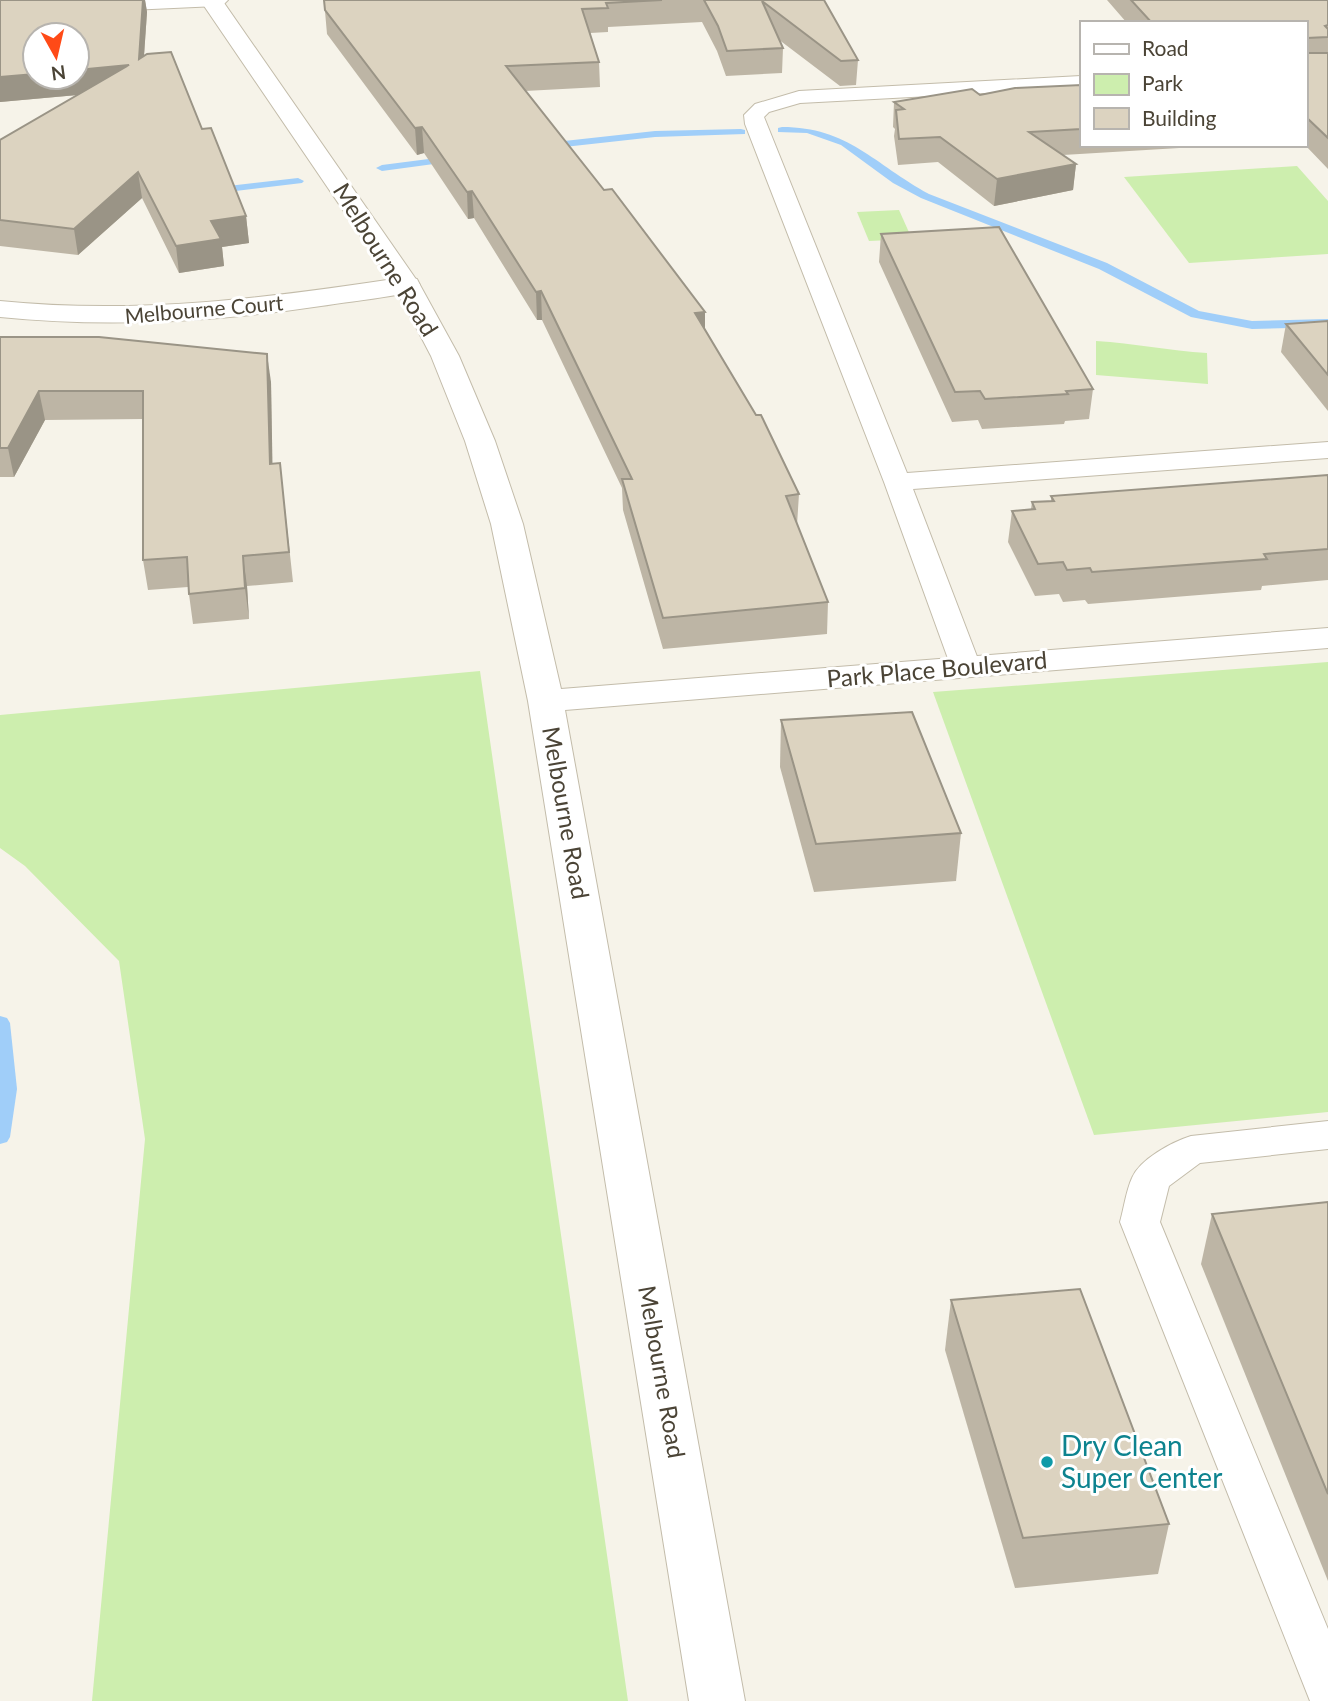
<svg xmlns="http://www.w3.org/2000/svg" width="1328" height="1701" font-family="Lato,sans-serif">
<style>
.green{fill:#cdeeae}
.lines{fill:none;stroke-linecap:round;stroke-linejoin:round}
.stream{fill:#a0cef9;fill-rule:evenodd}
.service-casing{stroke:#c3bcaa;stroke-width:2}
.minor-casing{stroke:#c3bcaa;stroke-width:2}
.tertiary-casing{stroke:#c3bcaa;stroke-width:2}
.service{fill:#fff;fill-rule:evenodd}
.minor{fill:#fff;fill-rule:evenodd}
.tertiary{fill:#fff;fill-rule:evenodd}
.wall{fill:#bdb5a5}
.shaded-wall{fill:#9a9486}
.building{fill:#dcd3c0;stroke:#9a9486;stroke-width:2}
.culture-dot{fill:#0f9aa8;stroke:#fff;stroke-width:2.5}
.labels{text-anchor:middle;stroke-width:6;stroke-linejoin:round;paint-order:stroke}
.far-street-label{font-size:21px;fill:#4b4436;stroke:#fff}
.street-label{font-size:24px;fill:#4b4436;stroke:#fff}
.near-culture-label{font-size:28px;fill:#0d838f;stroke:#fff;text-anchor:start}
</style>
<rect width="100%" height="100%" fill="#f6f3e9"/>
<!-- green -->
<g class="green">
<path d="M1297,166L1328,201V254L1189,263L1124,177Z"/>
<path d="M899,210L912,239L869,241L857,212Z"/>
<path d="M1096,341C1134,343 1169,351 1207,353L1208,384L1096,375Z"/>
<path d="M1328,662V1112L1094,1135L933,692Z"/>
<path d="M480,671L628,1701H92L145,1139L119,961L25,866L0,848V715Z"/>
</g>
<g class="lines">
<!-- stream -->
<g class="stream">
<path d="M782,127C848,127 874,164 929,194L1107,263L1199,311L1252,321L1328,319V327L1252,329L1191,317L1099,269L921,198L893,183L841,145L807,133L778,132V128Z"/>
<path d="M741,129L745,130V134L655,137L546,149L541,146L546,143L655,131Z"/>
<path d="M452,156L458,159L456,161L382,171L376,168L382,165Z"/>
<path d="M298,178L304,181L302,183L211,194L205,191L211,188Z"/>
<path d="M0,1016L7,1018L10,1023L17,1089L10,1137L7,1142L0,1144Z"/>
</g>
<defs>
<g id="service">
<path d="M1081,76V88L800,103L769,112L764,117L907,473L1328,442V458L913,489L981,667L977,673L966,676L955,673L951,667L884,482L745,124L744,115L755,104L799,91Z"/>
<path d="M1328,1121V1149L1200,1163L1169,1186L1160,1222L1328,1629V1701H1310L1120,1222C1124,1208 1126,1191 1132,1178C1140,1159 1172,1142 1191,1136Z"/>
</g>
<g id="minor">
<path d="M78,0H228L224,4L217,6L0,16V4Z"/>
<path d="M407,277L417,279L420,285L417,291C385,298 353,301 321,306C214,322 108,328 0,317V301C139,315 269,298 407,277Z"/>
</g>
<path id="tertiary" d="M200,0H222L420,285L459,356L495,441L523,524L561,689L1328,628V648L565,710L745,1701H689L528,701L491,524L465,441L431,356L394,285Z"/>
</defs>
<!-- service casing -->
<use href="#service" class="service-casing"/>
<!-- minor casing -->
<use href="#minor" class="minor-casing"/>
<!-- tertiary casing -->
<use href="#tertiary" class="tertiary-casing"/>
<!-- service -->
<use href="#service" class="service"/>
<!-- minor -->
<use href="#minor" class="minor"/>
<!-- tertiary -->
<use href="#tertiary" class="tertiary"/>
</g>
<!-- wall -->
<g class="wall">
<path d="M0,0H145L147,12L144,56L202,129L246,216L249,243L222,247L224,266L179,273L142,198L78,255L0,246V140L78,95L0,102Z"/>
<path d="M324,0H824L858,60L856,85L840,86L778,39L783,48L782,73L726,76L717,51L702,22L608,27V32L590,33L599,62L600,87L525,91L604,190L705,312V329L799,494L797,525L828,602L827,634L663,649L623,510L622,488L542,320H537L474,218L468,219L424,153L417,155L327,34Z"/>
<path d="M1107,0H1328V169L1305,145V23H1127Z"/>
<path d="M1081,85V145H1229L1063,155L1076,164L1073,190L994,206L938,162L898,165L894,136L895,129L893,127L894,102L980,95Z"/>
<path d="M881,234L1093,389L1089,419L1065,421L1064,424L982,429L978,420L952,422L879,262Z"/>
<path d="M1328,321V411L1281,352L1286,324Z"/>
<path d="M0,337L271,382L272,464L280,463L293,582L247,586L249,619L193,624L188,587L148,590L143,560V419L45,420L14,477H0Z"/>
<path d="M1328,475V580L1262,586L1261,590L1088,604L1085,600L1063,602L1059,594L1035,596L1008,542L1012,511L1031,509L1032,502L1051,501V496Z"/>
<path d="M781,720L961,833L956,881L814,892L780,767Z"/>
<path d="M1328,1202V1581L1201,1264L1212,1214Z"/>
<path d="M951,1300L1169,1524L1158,1574L1015,1588L945,1350Z"/>
</g>
<!-- shaded-wall -->
<g class="shaded-wall">
<path d="M143,0H145L147,12L142,84L139,59Z"/>
<path d="M129,65L132,90L0,102V77L35,74V77H77V70Z"/>
<path d="M422,127L424,153L417,155L415,128Z"/>
<path d="M1076,164L1073,190L994,206L997,179Z"/>
<path d="M138,172L142,198L78,255L74,229Z"/>
<path d="M472,191L474,218L468,219L467,192Z"/>
<path d="M246,216L249,243L222,247L224,266L179,273L176,246L211,221Z"/>
<path d="M541,291L542,320H537L536,292Z"/>
<path d="M705,312V340L695,313Z"/>
<path d="M267,354L271,382L273,493L270,464Z"/>
<path d="M39,391L45,420L14,477L8,448Z"/>
<path d="M243,556L247,586L249,619L245,588Z"/>
</g>
<!-- building -->
<g class="building">
<path d="M0,0H143L139,59L147,54L171,52L202,129L211,128L246,216L211,221L221,239L176,246L138,172L74,229L0,220V140L129,65L77,70V35H35V74L0,77Z"/>
<path d="M324,0H662L606,3L608,8L582,9L599,62L506,66L604,190L612,189L705,312L695,313L756,415H761L799,494L786,496L828,602L663,618L622,479H632L541,291L536,292L472,191L467,192L422,127L415,128L325,10Z"/>
<path d="M704,0H824L858,60L841,61L762,1L783,48L727,51L718,26Z"/>
<path d="M1131,0H1328V25L1325,26L1328,29V37L1307,38V53H1328V138L1305,116V23H1152Z"/>
<path d="M1081,85V129L1029,132L1076,164L997,179L940,137L899,139L896,110L904,109L894,102L972,89L980,95L1015,88Z"/>
<path d="M999,227L1093,389L1066,391L1068,394L985,399L980,391L955,392L881,234Z"/>
<path d="M1328,321V375L1286,324Z"/>
<path d="M0,337H99L267,354L270,464L280,463L289,552L243,556L245,588L189,594L187,557L143,560V391H39L8,448H0Z"/>
<path d="M1328,475V549L1264,554L1267,559L1092,572L1090,568L1067,570L1063,562L1038,564L1012,511L1035,509L1032,502L1054,501L1051,496Z"/>
<path d="M912,712L961,833L816,844L781,720Z"/>
<path d="M1328,1202V1494L1212,1214Z"/>
<path d="M1080,1289L1169,1524L1023,1538L951,1300Z"/>
</g>
<!-- markers -->
<circle class="culture-dot" cx="1047" cy="1462" r="7"/>
<g class="labels">
<!-- far-street labels -->
<g class="far-street-label">
<text transform="translate(204 310) rotate(-5)" y="7">Melbourne Court</text>
</g>
<!-- street labels -->
<g class="street-label">
<text transform="translate(385 260) rotate(58)" y="8">Melbourne Road</text>
<text transform="translate(937 670) rotate(-5)" y="8">Park Place Boulevard</text>
<text transform="translate(565 813) rotate(80)" y="8">Melbourne Road</text>
<text transform="translate(661 1372) rotate(80)" y="8">Melbourne Road</text>
</g>
<!-- near-culture labels -->
<g class="near-culture-label">
<text x="1061" y="1456">Dry Clean<tspan x="1061" dy="32">Super Center</tspan></text>
</g>
</g>
<!-- legend -->
<rect x="1080" y="21" width="228" height="126" fill="#ffffff" stroke="#b7b4af" stroke-width="2"/>
<rect x="1094" y="44" width="35" height="10" fill="#ffffff" stroke="#b7b4af" stroke-width="2"/>
<text x="1142" y="56" font-size="21" fill="#4b4436">Road</text>
<rect x="1094" y="74" width="35" height="21" fill="#cdeeae" stroke="#b7b4af" stroke-width="2"/>
<text x="1142" y="91" font-size="21" fill="#4b4436">Park</text>
<rect x="1094" y="108" width="35" height="21" fill="#dcd3c0" stroke="#b7b4af" stroke-width="2"/>
<text x="1142" y="126" font-size="21" fill="#4b4436">Building</text>
<!-- north arrow -->
<g transform="translate(56 56) rotate(172)"><circle r="33" fill="#ffffff" stroke="#b7b4af" stroke-width="2"/>
<path d="M0-5L12 26L0 18L-12 26Z" fill="#ff4a17"/>
<text y="-10" font-size="19" font-weight="bold" text-anchor="middle" fill="#4b4436">N</text>
</g>
</svg>
